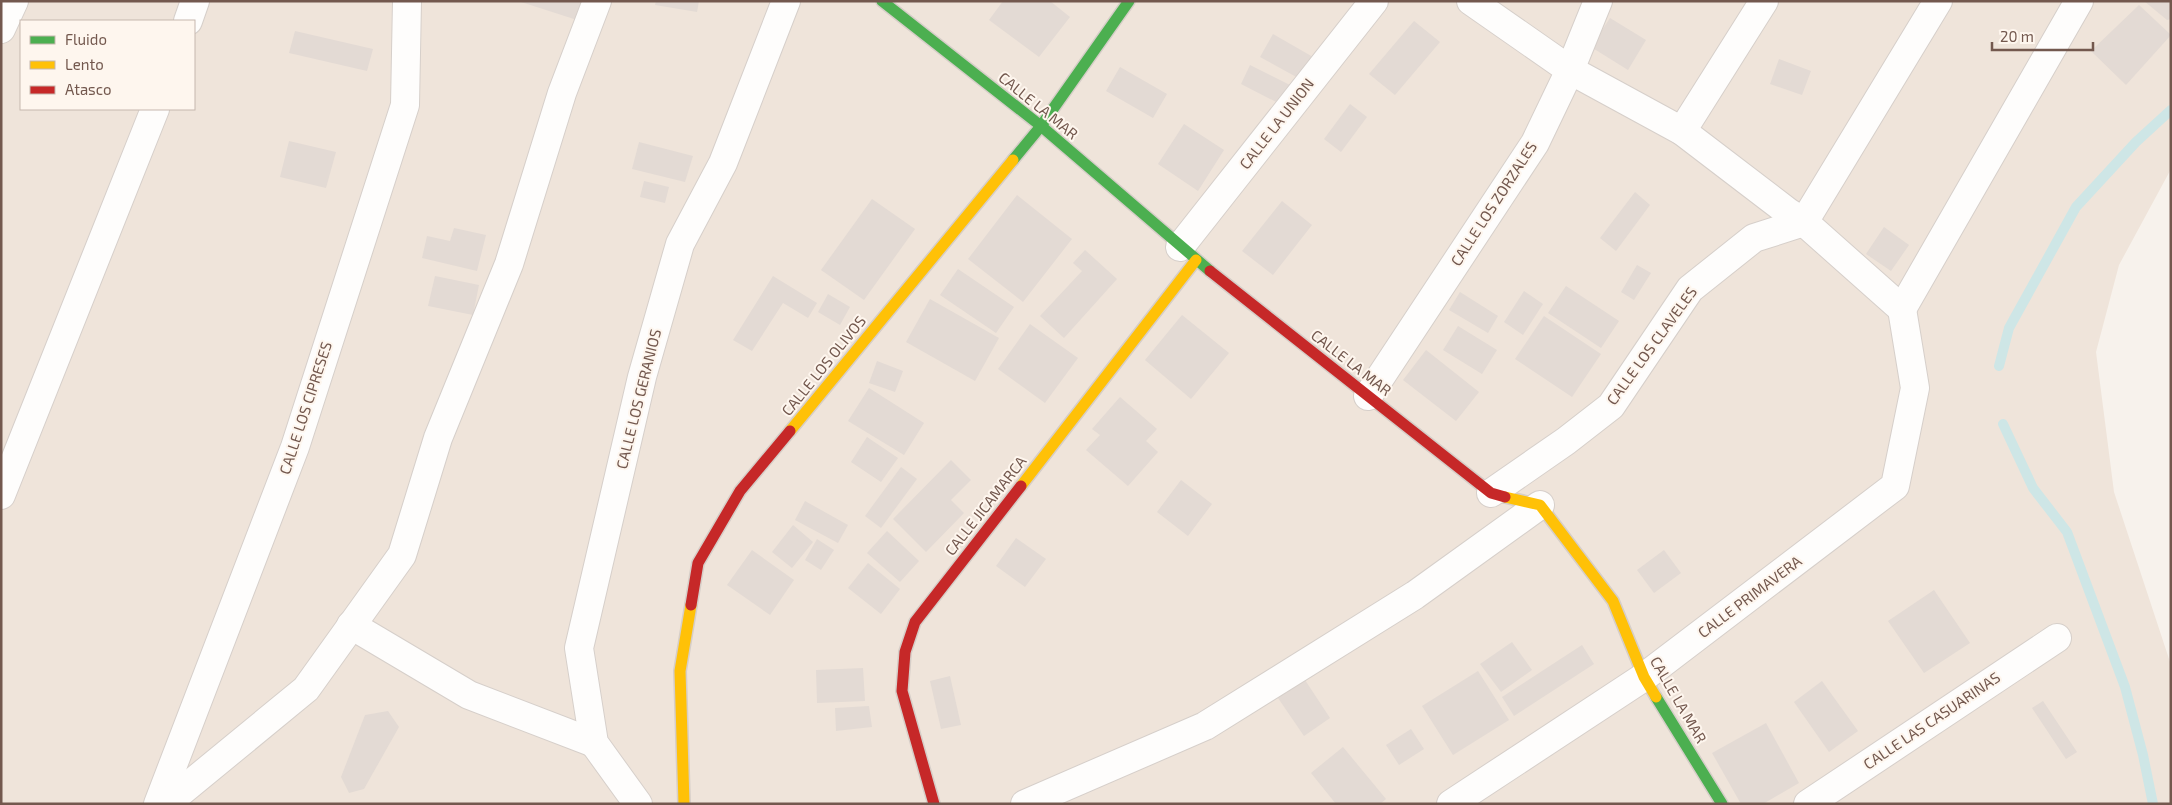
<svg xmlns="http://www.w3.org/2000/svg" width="2172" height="805" font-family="'Exo 2',sans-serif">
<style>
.residential{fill:#efe4da;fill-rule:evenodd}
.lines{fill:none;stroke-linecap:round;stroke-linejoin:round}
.stream{stroke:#cee6e6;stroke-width:10}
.building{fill:#e3dad4}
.street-casing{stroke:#d6cfca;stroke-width:30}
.fast-casing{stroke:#d6cec8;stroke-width:14}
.slow-casing{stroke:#d6cec8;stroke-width:14}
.jam-casing{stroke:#d6cec8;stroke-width:14}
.street{stroke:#fefdfc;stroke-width:28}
.fast{stroke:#4caf50;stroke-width:11}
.slow{stroke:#ffc107;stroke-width:11}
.jam{stroke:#c62828;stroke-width:11}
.labels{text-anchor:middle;stroke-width:4;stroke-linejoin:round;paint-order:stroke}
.street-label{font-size:15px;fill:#73584e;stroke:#fef6ee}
</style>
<rect width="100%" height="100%" fill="#f7f2ec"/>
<!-- residential -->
<path class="residential" d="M1,1H2171V169L2119,265L2096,352L2114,492L2171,665V804H1ZM21,21H194V109H21Z"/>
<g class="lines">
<!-- stream -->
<g class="stream">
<path d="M1999,366L2009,328L2076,207L2136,142L2171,110"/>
<path d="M2003,424L2033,488L2067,532L2125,687L2143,755L2153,804"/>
</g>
</g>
<!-- building -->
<g class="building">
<path d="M518,1H583L577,20Z"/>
<path d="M656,1H699L697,12L655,5Z"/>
<path d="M1003,1H1050L1070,17L1039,57L989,20Z"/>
<path d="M2144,1H2171V19L2167,20Z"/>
<path d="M2139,5L2171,35L2126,85L2091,51Z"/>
<path d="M1610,18L1646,40L1628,70L1591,47Z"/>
<path d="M1414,21L1440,42L1395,95L1369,74Z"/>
<path d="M295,31L373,49L367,71L289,53Z"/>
<path d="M1273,34L1313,57L1300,79L1260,57Z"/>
<path d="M1779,59L1811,71L1802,95L1770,84Z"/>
<path d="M1250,65L1290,85L1280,104L1241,84Z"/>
<path d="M1120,67L1167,94L1153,118L1106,91Z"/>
<path d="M1350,104L1367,117L1341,152L1324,139Z"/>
<path d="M1184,124L1224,150L1198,191L1158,164Z"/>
<path d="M289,141L336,152L326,188L280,177Z"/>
<path d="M639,142L693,156L685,182L632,169Z"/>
<path d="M644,181L669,187L665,203L640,197Z"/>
<path d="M1635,192L1650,205L1616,251L1600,238Z"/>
<path d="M1017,195L1072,239L1023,302L968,259Z"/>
<path d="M872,199L915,229L864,300L821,270Z"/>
<path d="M1282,201L1312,225L1273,275L1242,251Z"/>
<path d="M1884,227L1909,245L1891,271L1866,254Z"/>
<path d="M454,228L486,235L477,271L422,258L427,236L450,241Z"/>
<path d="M1085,250L1117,279L1064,338L1040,316L1082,271L1073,263Z"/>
<path d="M1637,265L1651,273L1634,300L1621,292Z"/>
<path d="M958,269L1014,307L996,333L940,295Z"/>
<path d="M435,276L479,285L473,315L428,306Z"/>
<path d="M773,276L817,303L808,318L783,303L752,351L733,340Z"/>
<path d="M1566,286L1619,321L1601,348L1548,313Z"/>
<path d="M1524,291L1543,304L1523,335L1504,322Z"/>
<path d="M1460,292L1498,316L1488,333L1449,310Z"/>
<path d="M828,294L850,307L840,325L818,312Z"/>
<path d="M930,299L999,338L975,381L906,342Z"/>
<path d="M1182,315L1229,353L1191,399L1145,360Z"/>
<path d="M1544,316L1601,354L1572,397L1515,359Z"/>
<path d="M1030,324L1078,358L1045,403L998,369Z"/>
<path d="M1458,326L1497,350L1482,374L1443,350Z"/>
<path d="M1426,350L1479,392L1456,421L1403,380Z"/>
<path d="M877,361L903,371L895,392L869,383Z"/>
<path d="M869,388L924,423L904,455L848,421Z"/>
<path d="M1120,397L1157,429L1146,441L1158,452L1128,486L1086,450L1100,435L1092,429Z"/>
<path d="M867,437L898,458L881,482L851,462Z"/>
<path d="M951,460L971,480L951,500L964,513L926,552L893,519Z"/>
<path d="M901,467L917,479L881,528L865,516Z"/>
<path d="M1181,480L1212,504L1188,536L1157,512Z"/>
<path d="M805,501L848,525L838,543L795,520Z"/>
<path d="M793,525L813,542L792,568L772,552Z"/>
<path d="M887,531L919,561L900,582L867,553Z"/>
<path d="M1016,538L1046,559L1025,587L996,566Z"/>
<path d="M817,539L834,550L821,570L805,560Z"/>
<path d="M752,550L794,580L770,615L727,585Z"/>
<path d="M1664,550L1681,573L1654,593L1637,570Z"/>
<path d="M868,563L900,589L881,614L848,588Z"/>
<path d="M1934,590L1970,643L1924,673L1888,621Z"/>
<path d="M1512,642L1532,670L1501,692L1480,664Z"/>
<path d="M1582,645L1594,664L1514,716L1502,697Z"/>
<path d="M863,668L865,701L817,703L816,670Z"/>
<path d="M1478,671L1509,720L1453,755L1422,706Z"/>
<path d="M950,676L961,725L941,729L930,681Z"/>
<path d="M1305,680L1330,718L1304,736L1278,698Z"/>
<path d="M1822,681L1858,731L1829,752L1794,702Z"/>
<path d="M2043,701L2077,752L2066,759L2032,708Z"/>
<path d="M869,706L872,727L836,731L835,708Z"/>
<path d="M388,711L399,727L364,789L349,793L341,777L365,715Z"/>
<path d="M1766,723L1799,783L1763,804H1741L1712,753Z"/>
<path d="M1411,729L1424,749L1399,765L1386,745Z"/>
<path d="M1343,747L1386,799L1380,804H1336L1311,773Z"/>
</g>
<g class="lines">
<defs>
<g id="street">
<path d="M1471,1L1570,70L1682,131L1788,212L1804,222L1902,309"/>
<path d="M188,21L195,1"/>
<path d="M1,29L14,1"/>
<path d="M1682,131L1764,1"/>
<path d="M1180,247L1374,1"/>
<path d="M1902,309L2079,1"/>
<path d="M1368,396L1535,143L1570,70L1598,1"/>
<path d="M1491,493L1566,441L1611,406L1690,289L1754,238L1804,222L1938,1"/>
<path d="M1,495L155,109"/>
<path d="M351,625L469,695L594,743"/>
<path d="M158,804L295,447L405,105L407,1"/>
<path d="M166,804L306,689L402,555L438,438L509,264L562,93L597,1"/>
<path d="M638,804L594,743L579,648L642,377L680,244L723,163L786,1"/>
<path d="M1025,804L1205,726L1415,595L1540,505"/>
<path d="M1451,804L1644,677L1895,486L1915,388L1902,309"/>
<path d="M1808,804L2057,638"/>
</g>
<g id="fast">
<path d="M882,1L1041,126L1210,271"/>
<path d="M1013,160L1041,126L1129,1"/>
<path d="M1656,697L1722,804"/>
</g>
<g id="slow">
<path d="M790,431L1013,160"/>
<path d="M1021,486L1196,260"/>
<path d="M1505,497L1540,505L1613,601L1644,677L1656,697"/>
<path d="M684,804L680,671L691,605"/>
</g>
<g id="jam">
<path d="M1210,271L1491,493L1505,497"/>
<path d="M691,605L698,563L740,491L790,431"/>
<path d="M934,804L902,691L905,652L915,622L1021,486"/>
</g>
</defs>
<!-- street casing -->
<use href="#street" class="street-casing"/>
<!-- fast casing -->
<use href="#fast" class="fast-casing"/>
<!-- slow casing -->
<use href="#slow" class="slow-casing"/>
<!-- jam casing -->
<use href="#jam" class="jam-casing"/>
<!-- street -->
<use href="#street" class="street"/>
<!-- fast -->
<use href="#fast" class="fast"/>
<!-- slow -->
<use href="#slow" class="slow"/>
<!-- jam -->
<use href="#jam" class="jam"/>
</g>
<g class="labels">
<!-- street labels -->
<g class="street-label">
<text transform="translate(1038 106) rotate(39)" y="5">CALLE LA MAR</text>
<text transform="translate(1277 124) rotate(-52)" y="5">CALLE LA UNION</text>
<text transform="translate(1494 204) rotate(-57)" y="5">CALLE LOS ZORZALES</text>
<text transform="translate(1652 346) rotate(-54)" y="5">CALLE LOS CLAVELES</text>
<text transform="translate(1351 363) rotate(38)" y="5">CALLE LA MAR</text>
<text transform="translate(824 366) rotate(-51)" y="5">CALLE LOS OLIVOS</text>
<text transform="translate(639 399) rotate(-76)" y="5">CALLE LOS GERANIOS</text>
<text transform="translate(306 408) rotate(-72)" y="5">CALLE LOS CIPRESES</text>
<text transform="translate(986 506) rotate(-52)" y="5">CALLE JICAMARCA</text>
<text transform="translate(1750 597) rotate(-37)" y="5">CALLE PRIMAVERA</text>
<text transform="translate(1678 700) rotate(60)" y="5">CALLE LA MAR</text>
<text transform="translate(1932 721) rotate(-34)" y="5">CALLE LAS CASUARINAS</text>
</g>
</g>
<!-- border -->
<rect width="2172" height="805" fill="none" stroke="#73584e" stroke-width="5"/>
<!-- legend -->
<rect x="20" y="20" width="175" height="90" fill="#fef6ee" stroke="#c6b7ae"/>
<rect x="30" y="36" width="25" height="8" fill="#4caf50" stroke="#c6b7ae"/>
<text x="65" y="45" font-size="15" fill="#73584e">Fluido</text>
<rect x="30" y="61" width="25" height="8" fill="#ffc107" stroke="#c6b7ae"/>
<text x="65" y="70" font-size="15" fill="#73584e">Lento</text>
<rect x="30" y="86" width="25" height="8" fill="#c62828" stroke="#c6b7ae"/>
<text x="65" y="95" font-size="15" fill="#73584e">Atasco</text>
<!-- scale -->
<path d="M1992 42v8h101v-8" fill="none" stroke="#73584e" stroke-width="2.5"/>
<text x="2000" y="42" font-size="15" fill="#73584e" stroke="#fef6ee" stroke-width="4" paint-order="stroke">20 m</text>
</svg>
